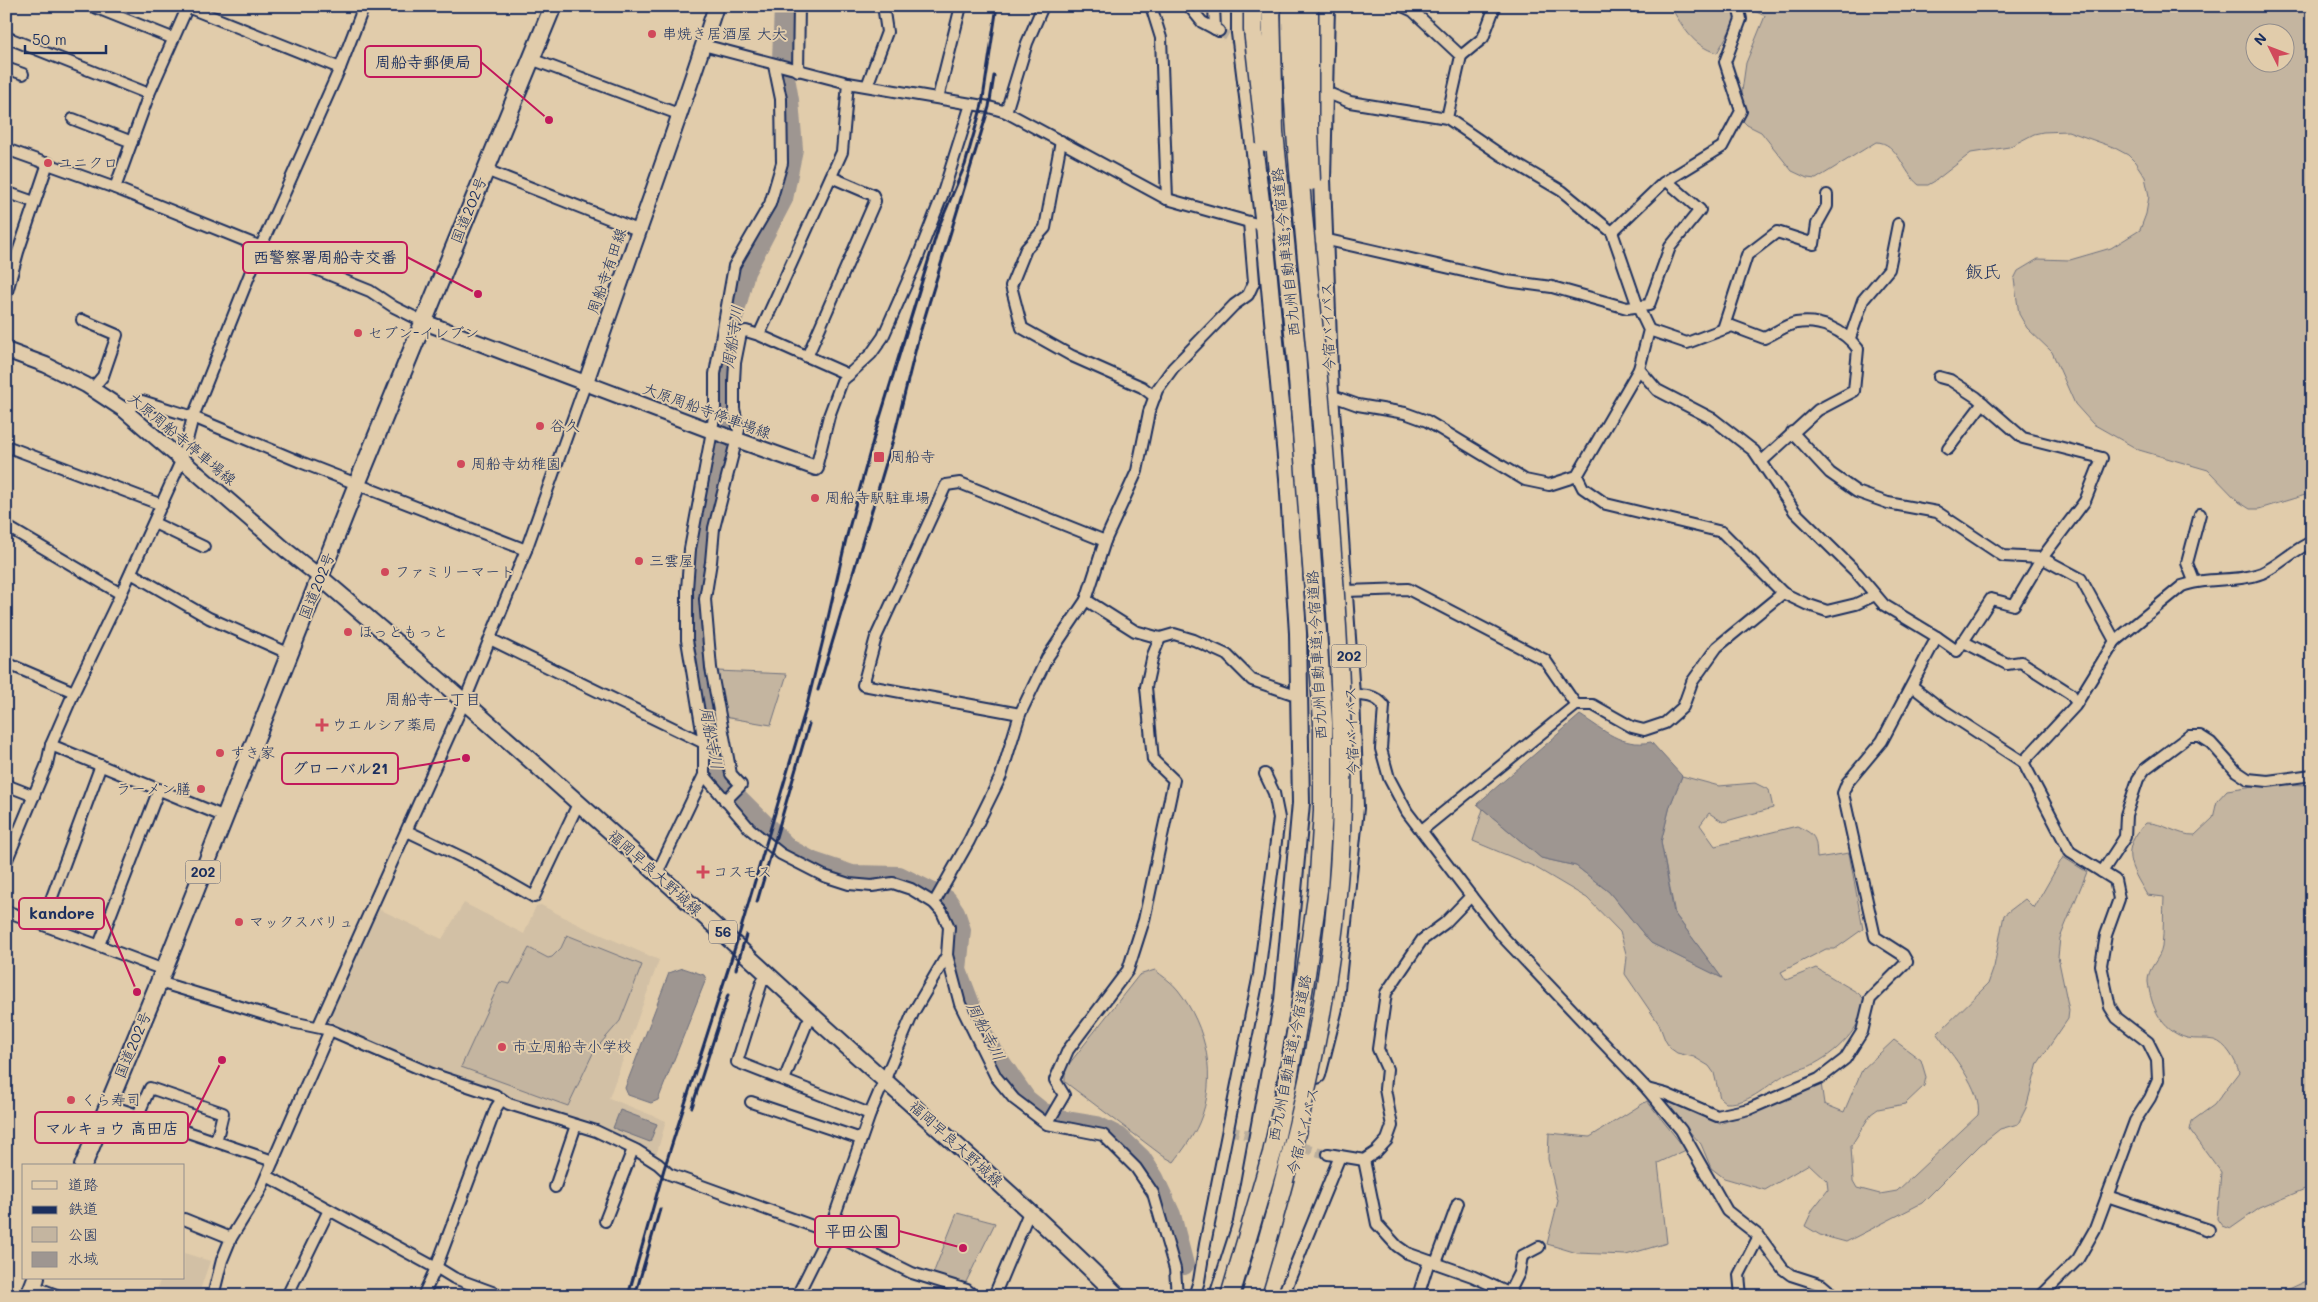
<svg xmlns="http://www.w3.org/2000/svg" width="2318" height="1302" font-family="Mali,'Klee One',sans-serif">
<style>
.built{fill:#d2c0a5}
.green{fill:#c4b5a0;stroke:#70727f;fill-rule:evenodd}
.water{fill:#9e9691;stroke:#6a6d7d}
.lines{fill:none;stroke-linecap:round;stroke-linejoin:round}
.river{stroke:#9e9691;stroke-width:20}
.minor-tunnel{stroke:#b9ad9c;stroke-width:10;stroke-dasharray:10 5;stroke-linecap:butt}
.minor-casing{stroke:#1b2f5e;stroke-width:14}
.secondary-casing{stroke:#1b2f5e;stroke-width:18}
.primary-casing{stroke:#1b2f5e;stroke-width:19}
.trunk-casing{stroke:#1b2f5e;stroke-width:20}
.minor{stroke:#e1ccab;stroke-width:10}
.secondary{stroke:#e1ccab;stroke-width:14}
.primary{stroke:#e1ccab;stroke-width:15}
.trunk{stroke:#e1ccab;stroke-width:16}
.rail{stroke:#1b2f5e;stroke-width:3}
.motorway-bridge-casing{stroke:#1b2f5e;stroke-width:21;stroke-linecap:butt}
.motorway-bridge{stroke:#e1ccab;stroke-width:18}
.poi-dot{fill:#d1495b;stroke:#e1ccab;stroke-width:2}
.labels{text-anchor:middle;stroke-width:4;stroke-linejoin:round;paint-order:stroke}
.shield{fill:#e1ccab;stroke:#565e75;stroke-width:1}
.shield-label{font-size:14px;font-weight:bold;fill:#1b2f5e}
.poi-label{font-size:15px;fill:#1b2f5e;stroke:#e1ccab;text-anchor:start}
.street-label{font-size:15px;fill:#1b2f5e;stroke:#e1ccab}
.water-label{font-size:16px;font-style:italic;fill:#2f3e66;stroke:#e1ccab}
.neighbourhood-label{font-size:16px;fill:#1b2f5e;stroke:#e1ccab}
.quarter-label{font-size:18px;fill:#1b2f5e;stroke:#e1ccab}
.leader{fill:none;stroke:#c2185b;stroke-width:2}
.callout-dot{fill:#c2185b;stroke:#e1ccab;stroke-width:2}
.callout{fill:#e1ccab;stroke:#c2185b;stroke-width:2}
.callout-label{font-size:16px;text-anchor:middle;font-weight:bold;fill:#1b2f5e}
</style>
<rect width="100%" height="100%" fill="#e1ccab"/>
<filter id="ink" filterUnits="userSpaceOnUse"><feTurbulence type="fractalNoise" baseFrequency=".02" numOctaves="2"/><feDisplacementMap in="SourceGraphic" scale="10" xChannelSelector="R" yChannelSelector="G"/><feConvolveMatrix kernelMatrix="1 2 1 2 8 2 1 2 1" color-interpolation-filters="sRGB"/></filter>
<g filter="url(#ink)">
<!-- built -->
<g class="built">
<path d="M464,903L524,934L536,906L541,905L579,925L659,960L609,1098L666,1121L656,1156L603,1128L507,1096L486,1085L422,1065L332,1028L326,1023L379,909L442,939Z"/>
<path d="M184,1253L210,1261L200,1290L203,1291L201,1296H178L157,1289L161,1278H184Z"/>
</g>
<!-- green -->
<g class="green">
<path d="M1670,6H2312V493L2259,509H2250L2239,502L2208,470L2139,450L2093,424L2075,404L2052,352L2027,328L2019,314L2014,279L2018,271L2038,259L2070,260L2111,248L2140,230L2146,214L2149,196L2145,177L2135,162L2128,155L2113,147L2068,131L2043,132L2034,134L2009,147L1971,153L1935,181L1928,185H1919C1903,173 1898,142 1876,142L1816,179L1807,178L1792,171L1761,132L1747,125L1742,120L1739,112L1746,63L1765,16L1744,6L1717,53C1693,46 1683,27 1670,6ZM2256,32H2286V62H2256Z"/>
<path d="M717,671L787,674L771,725L724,717Z"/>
<path d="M1682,776L1719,786L1755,783L1769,790L1773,808L1723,822L1709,813L1700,825L1715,846L1797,826C1816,835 1816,837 1817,858L1849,853L1863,929L1835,949H1826L1781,972L1786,980L1816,968L1858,993L1864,999C1865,1027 1834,1055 1810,1066C1803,1069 1795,1070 1788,1073C1767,1084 1752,1104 1726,1103L1720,1098L1714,1073L1709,1066L1694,1057L1677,1053L1670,1048L1665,1040L1659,1024L1625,974L1627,957L1620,932L1587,898L1533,866L1473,841L1483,809L1541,858L1576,866L1609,892L1651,943L1721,977L1675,914L1661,842L1670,806Z"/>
<path d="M2267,784L2312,785V1186L2260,1208L2230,1229L2222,1226L2217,1219L2221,1172L2190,1130L2192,1121L2214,1105L2239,1072C2236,1061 2226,1043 2214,1040C2205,1038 2196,1040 2187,1038C2161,1031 2151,1006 2148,982C2147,968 2160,960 2162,947C2164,931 2163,913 2164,897L2147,895C2130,866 2119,850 2146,823C2163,822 2178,836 2195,835L2213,818L2217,801L2227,790Z"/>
<path d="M2063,857L2087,872L2060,938L2058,957L2069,1010L2068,1019L2038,1063L2026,1108L2018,1124L2000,1129L1980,1145L1922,1203L1846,1242L1820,1235L1805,1226L1813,1209L1828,1190L1827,1181L1809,1164L1765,1190L1724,1178L1711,1168L1701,1144L1664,1104L1666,1099L1720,1124L1821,1083L1824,1104L1844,1112L1862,1070L1894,1040L1921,1060L1926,1077L1924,1086L1905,1104L1878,1109L1871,1114L1851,1146L1853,1181L1857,1188L1880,1194L1897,1191L1978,1115C1983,1090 1951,1054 1937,1034L1988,984L1994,967L2004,915L2025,899L2034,908Z"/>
<path d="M567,935L642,965L620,1021L594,1051L568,1106L461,1067L500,982L510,984L529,948L548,958L552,957L561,948Z"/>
<path d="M1155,970C1162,976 1172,982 1178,990C1207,1027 1218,1079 1199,1123C1193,1137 1183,1150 1174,1162L1163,1156L1065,1082V1069L1139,975Z"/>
<path d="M1647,1101L1686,1150L1658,1163L1667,1243L1626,1255L1577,1253L1547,1244L1558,1201L1548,1159L1549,1133L1590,1137Z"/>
<path d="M957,1213L995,1223L965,1284L933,1274Z"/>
<path d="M2312,1278V1296H2273Z"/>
</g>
<!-- water -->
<g class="water">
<path d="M1580,715C1604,730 1622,748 1651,742L1682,776L1670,806L1661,842L1674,913L1722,978L1651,943L1609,892L1576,866L1541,858L1477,804Z"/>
<path d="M683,968L704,975L706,979L658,1100L651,1103L628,1095L625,1088L669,973Z"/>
<path d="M620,1110L657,1124L650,1142L613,1128Z"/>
</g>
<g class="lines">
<!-- river -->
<path class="river" d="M784,6L782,60L789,100L793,149L783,199L745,272L733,319L727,357L723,402V447L703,531L697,590L701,682L721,781L789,849L813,862L852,875L899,876L947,900L955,912L961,930L957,970L978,1025L992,1050L1026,1099L1042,1112L1061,1120L1097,1126L1119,1137L1141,1158L1154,1178L1171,1215L1184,1265"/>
<!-- minor-tunnel -->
<g class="minor-tunnel">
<path d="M1219,31L1245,46"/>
<path d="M1229,1130L1262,1138"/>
<path d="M1288,1144L1328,1154"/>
</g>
<defs>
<g id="minor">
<path d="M92,6L172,38"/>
<path d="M185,6L340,68"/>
<path d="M1151,6L1161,38L1167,199"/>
<path d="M1189,6L1202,22L1219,31"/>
<path d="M1214,6L1215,29"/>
<path d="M1402,6L1413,11L1461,56L1447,118"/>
<path d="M6,37L149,94"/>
<path d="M703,45L848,83L989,107L1006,112L1167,199L1249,222L1507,281L1552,287L1627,308L1649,305L1670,247L1700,210L1667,181"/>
<path d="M1461,56L1483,38L1495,6"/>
<path d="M531,59L681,115"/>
<path d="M774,65L781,99L782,163L770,204L734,266L715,374V408L712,431L690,549L687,589V640L704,743V775L750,829L781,854L824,876L849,884L872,886L893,883L911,889L934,903L942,912L949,927L947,955L960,1004L996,1077L1014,1099L1047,1124L1103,1135L1136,1168L1153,1193L1175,1269L1177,1296"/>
<path d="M6,68L23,74"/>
<path d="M798,71L799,6"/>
<path d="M848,83L842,152L759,335L849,375"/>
<path d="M867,86L887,32L884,12L886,6"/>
<path d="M1323,91L1350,102L1447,118L1501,155L1562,191L1612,232L1638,307L1649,330L1639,369L1577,476L1549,485L1525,480L1427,421L1405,413L1358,405L1330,395"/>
<path d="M938,98L961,6"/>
<path d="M1006,112L1027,43L1043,6"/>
<path d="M73,119L132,142"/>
<path d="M1061,141L1045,228L1026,249L1011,286L1022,328L1072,356L1142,387L1155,397"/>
<path d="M6,149L115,188L370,291L394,307L424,322"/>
<path d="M486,170L638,230"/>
<path d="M115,188L149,94L188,6"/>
<path d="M6,192L34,202"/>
<path d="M1612,232L1663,183L1722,147L1741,111L1725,62L1741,19L1738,6"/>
<path d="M6,295L18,252L48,163"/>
<path d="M82,320L117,335L103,376L92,389"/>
<path d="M1723,329L1747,255L1777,232L1814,244L1817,224L1827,206V195"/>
<path d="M1649,330L1687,343L1732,326L1764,338C1774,334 1785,325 1796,323C1820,319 1844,330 1858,349L1854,391L1818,410L1762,461"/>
<path d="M1850,338L1863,300L1889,269L1898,224"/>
<path d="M807,357L875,201L873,195L831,177"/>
<path d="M1639,369L1657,390L1713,419L1754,451L1795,512L1857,573L1884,605L1937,637L1882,741L1847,783L1843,793L1875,937L1903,955L1907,962L1870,999L1862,1032L1845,1059L1819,1079L1749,1109L1717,1116L1666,1094L1647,1089"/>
<path d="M124,410L142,401L193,417L303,463L526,550"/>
<path d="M1792,432L1830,473L1857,492L1888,503L1937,512L2003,556L2042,558L2081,579L2115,641"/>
<path d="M6,446L162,505"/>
<path d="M1948,449L1983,403"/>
<path d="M816,468L829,416L842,381L871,354L883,337L916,262L942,196L971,104"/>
<path d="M1577,476L1583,488L1606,504L1722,532L1783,593L1806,604L1827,611L1856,604L1875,595"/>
<path d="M154,523L204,547"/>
<path d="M6,526L121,594"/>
<path d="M131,573L209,618L290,654"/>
<path d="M2194,581L2187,563L2200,514"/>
<path d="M1345,591L1408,589L1545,660L1576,705"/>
<path d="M1086,600L1135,631L1160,638L1174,634L1194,640L1227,655L1252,680L1299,696"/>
<path d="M1937,637L1957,651L1991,599L2014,605L2042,558L2085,501L2102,458L2023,438L1976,397L1950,380L1939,377"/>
<path d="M490,639L704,743"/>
<path d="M1962,641L2007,664L2021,662L2071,694L2077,703"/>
<path d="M6,663L74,692"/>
<path d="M1912,686L1940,708L2023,762L2070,852L2115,880L2119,899L2106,935L2101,965L2110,1007L2117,1018L2148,1042L2157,1060L2158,1080L2150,1098L2135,1121L2095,1229L2078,1259L2041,1296"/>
<path d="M1020,714L863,685L876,637L946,485L960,483L1105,541"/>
<path d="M51,745L225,817"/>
<path d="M2023,762L2075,706L2115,641L2182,586C2208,576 2237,583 2262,573C2280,565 2294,549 2312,542"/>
<path d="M6,785L34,796"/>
<path d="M725,801L741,785L731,774L711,668L705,599L711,562L714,528L739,430L734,409V381L735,363L741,333L746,331L759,335"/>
<path d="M1422,830L1576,705H1593L1632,727L1644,730L1665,723L1683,707L1692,682L1717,647L1783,593"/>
<path d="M407,831L478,865L534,897L578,804"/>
<path d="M6,862L47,764L51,745L74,692L121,594L182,459L193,417L261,246L340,68L364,6"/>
<path d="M655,872L661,865L704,775"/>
<path d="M2102,872L2125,837L2126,815L2138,779L2145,769L2189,736H2200L2211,743L2236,771L2248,779L2268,781L2312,775"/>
<path d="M1471,896L1503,937L1647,1089L1681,1130L1727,1211L1759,1236L1783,1269L1791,1275L1822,1285L1835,1296"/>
<path d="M934,903L969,841L1001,776L1020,714L1047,658L1086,600L1105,541L1137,471L1149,412L1157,390L1173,368L1234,305L1248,295L1254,282L1249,222"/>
<path d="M6,911L164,970"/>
<path d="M42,924L101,765"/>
<path d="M99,945L159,789"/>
<path d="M768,974L762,982L737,1062L870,1114"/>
<path d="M159,982L287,1021L330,1030L432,1074L495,1095L509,1104L596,1131L636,1150L658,1164L669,1174L829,1232L912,1273L967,1290L974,1296"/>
<path d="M318,1027L465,700L526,550L586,382"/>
<path d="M784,1080L807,1023L813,1016"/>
<path d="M751,1102L861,1139"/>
<path d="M108,1105L273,1161"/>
<path d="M138,1115L150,1088L223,1113L216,1142"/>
<path d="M1047,1124L1064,1095L1055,1080L1068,1050L1128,970L1144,920L1174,780L1153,760L1146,687L1153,655L1160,638"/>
<path d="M1328,1154L1364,1160L1376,1152L1387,1140L1392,1126L1385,1089L1387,1069L1378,1049L1386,993L1422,940L1445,923L1471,896L1407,812L1389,778L1381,749L1384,706C1375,695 1366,695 1351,695"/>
<path d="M1364,1160L1377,1224L1397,1246L1407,1253L1472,1276L1515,1296"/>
<path d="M267,1176L436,1268"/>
<path d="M555,1187L576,1125"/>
<path d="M2107,1196L2209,1230"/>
<path d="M184,1219L231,1238"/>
<path d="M605,1221L633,1149"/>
<path d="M1436,1263L1458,1203"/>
<path d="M436,1267L454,1278L503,1296"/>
<path d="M33,1286L59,1296"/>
<path d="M1509,1293L1519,1273L1522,1256L1539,1247"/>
<path d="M213,1296L222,1260L231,1238L260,1191L330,1030"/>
<path d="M287,1296L329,1210"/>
<path d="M423,1296L436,1268L496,1108L502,1099"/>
<path d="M797,1296L829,1232L870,1114L913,1013L947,955"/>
<path d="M994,1296L1030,1210"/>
<path d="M1194,1296L1199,1281L1205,1244L1259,974L1279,818L1274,793L1265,774"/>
<path d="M1293,1296L1286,1288L1340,1156"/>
<path d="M1418,1296L1429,1261"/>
<path d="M1741,1296L1739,1275L1759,1236"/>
</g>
<g id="secondary">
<path d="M424,322L712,431L816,468"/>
<path d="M6,350L46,365L86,385L124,410L287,551L320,577"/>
<path d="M586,382C629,257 675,133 716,6"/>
</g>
<path id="primary" d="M320,577C487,719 650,866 812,1015C914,1108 1019,1198 1118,1296"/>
<g id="trunk">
<path d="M1317,1075L1334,1008L1355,808L1351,695L1330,395L1322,179L1326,6"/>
<path d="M83,1166L164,970L357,484L553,6"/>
<path d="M29,1296L36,1278"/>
<path d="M1218,1296L1242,1222L1283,1000L1301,803L1298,633L1288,478L1264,225L1240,33V6"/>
</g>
</defs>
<!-- minor casing -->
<use href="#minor" class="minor-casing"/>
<!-- secondary casing -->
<use href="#secondary" class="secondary-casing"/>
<!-- primary casing -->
<use href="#primary" class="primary-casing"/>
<!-- trunk casing -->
<use href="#trunk" class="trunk-casing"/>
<!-- minor -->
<use href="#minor" class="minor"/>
<!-- secondary -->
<use href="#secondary" class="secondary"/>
<!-- primary -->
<use href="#primary" class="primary"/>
<!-- trunk -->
<use href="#trunk" class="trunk"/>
<!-- rail -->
<g class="rail">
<path d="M818,690L893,440L919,336L989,107L994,76"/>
<path d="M757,902L809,724"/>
<path d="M736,969L746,935"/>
<path d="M692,1107L728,995"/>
<path d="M628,1296L664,1169L739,935L807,705L823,640L846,539L874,437L939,226L965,165L982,105L997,6"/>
<path d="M635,1296L660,1209"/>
</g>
<defs>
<g id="motorway-bridge">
<path d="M1253,6V30L1266,143"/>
<path d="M1309,6V132L1311,181"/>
<path d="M1230,1296L1272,1153L1287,1086L1306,974L1318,890L1323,811V723L1318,645L1296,352L1274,132L1271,6"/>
<path d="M1251,1296C1291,1164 1325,1031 1337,894C1347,790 1341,684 1334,580C1327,491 1321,402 1312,313C1303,211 1291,109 1291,6"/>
</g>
</defs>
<!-- motorway-bridge casing -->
<use href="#motorway-bridge" class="motorway-bridge-casing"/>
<!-- motorway-bridge -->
<use href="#motorway-bridge" class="motorway-bridge"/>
</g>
</g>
<!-- markers -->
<g class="poi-dot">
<circle cx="652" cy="34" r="5"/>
<circle cx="48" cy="163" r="5"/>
<circle cx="358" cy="333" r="5"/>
<circle cx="540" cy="426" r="5"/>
<rect x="873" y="451" width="12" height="12" rx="2.5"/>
<circle cx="461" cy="464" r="5"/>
<circle cx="815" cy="498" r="5"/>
<circle cx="639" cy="561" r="5"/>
<circle cx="385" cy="572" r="5"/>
<circle cx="348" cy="632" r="5"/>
<path d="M319.5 717.5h5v5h5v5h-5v5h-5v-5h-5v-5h5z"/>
<circle cx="220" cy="753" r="5"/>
<circle cx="201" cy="789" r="5"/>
<path d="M700.5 864.5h5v5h5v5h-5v5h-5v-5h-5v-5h5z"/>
<circle cx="239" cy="922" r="5"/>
<circle cx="502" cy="1047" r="5"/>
<circle cx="71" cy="1100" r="5"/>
</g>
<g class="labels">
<!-- shield labels -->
<g class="shield">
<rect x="1331.5" y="644.5" width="35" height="23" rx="4"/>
<rect x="185.5" y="860.5" width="35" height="23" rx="4"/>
<rect x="709" y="920.5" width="28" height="23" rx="4"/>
</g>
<g class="shield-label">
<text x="1349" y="661">202</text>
<text x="203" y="877">202</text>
<text x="723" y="937">56</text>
</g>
<!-- poi labels -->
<g class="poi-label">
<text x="662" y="39">串焼き居酒屋 大大</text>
<text x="58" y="168">ユニクロ</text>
<text x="368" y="338">セブン-イレブン</text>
<text x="550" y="431">谷久</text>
<text x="890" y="462">周船寺</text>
<text x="471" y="469">周船寺幼稚園</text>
<text x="825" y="503">周船寺駅駐車場</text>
<text x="649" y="566">三雲屋</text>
<text x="395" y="577">ファミリーマート</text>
<text x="358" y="637">ほっともっと</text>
<text x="332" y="730">ウエルシア薬局</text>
<text x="230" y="758">すき家</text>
<text x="191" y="794" text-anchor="end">ラーメン膳</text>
<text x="713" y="877">コスモス</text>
<text x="249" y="927">マックスバリュ</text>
<text x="512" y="1052">市立周船寺小学校</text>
<text x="81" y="1105">くら寿司</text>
</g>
<!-- street labels -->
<g class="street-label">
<text transform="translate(469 210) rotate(-68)" y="5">国道202号</text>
<text transform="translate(1286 252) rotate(-96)" y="5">西九州自動車道;今宿道路</text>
<text transform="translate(607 271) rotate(-71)" y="5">周船寺有田線</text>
<text transform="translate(1328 327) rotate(-92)" y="5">今宿バイパス</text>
<text transform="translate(707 411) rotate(20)" y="5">大原周船寺停車場線</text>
<text transform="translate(182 439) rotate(40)" y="5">大原周船寺停車場線</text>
<text transform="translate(317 586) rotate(-68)" y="5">国道202号</text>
<text transform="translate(1317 655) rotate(-93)" y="5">西九州自動車道;今宿道路</text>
<text transform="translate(1352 731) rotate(-92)" y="5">今宿バイパス</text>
<text transform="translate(655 873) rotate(42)" y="5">福岡早良大野城線</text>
<text transform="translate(133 1045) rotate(-67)" y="5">国道202号</text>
<text transform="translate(1290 1058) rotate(-79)" y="5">西九州自動車道;今宿道路</text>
<text transform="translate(1303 1131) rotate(-76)" y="5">今宿バイパス</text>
<text transform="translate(956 1144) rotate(42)" y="5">福岡早良大野城線</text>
</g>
<!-- water labels -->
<g class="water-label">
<text transform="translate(732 337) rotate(-81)" y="6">周船寺川</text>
<text transform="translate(712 738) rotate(79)" y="6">周船寺川</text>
<text transform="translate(986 1031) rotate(63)" y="6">周船寺川</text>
</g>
<!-- neighbourhood labels -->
<g class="neighbourhood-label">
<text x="433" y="705">周船寺一丁目</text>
</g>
<!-- quarter labels -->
<g class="quarter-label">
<text x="1983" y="278">飯氏</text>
</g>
</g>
<!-- callouts -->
<path class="leader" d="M549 120L481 62M478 294L407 257M466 758L398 769M137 992L104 913M222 1060L188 1128M963 1248L899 1231"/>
<g class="callout-dot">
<circle cx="549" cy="120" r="5"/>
<circle cx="478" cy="294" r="5"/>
<circle cx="466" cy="758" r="5"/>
<circle cx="137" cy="992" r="5"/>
<circle cx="222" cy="1060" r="5"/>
<circle cx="963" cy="1248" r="5"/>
</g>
<g class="callout">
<rect x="365" y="46" width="116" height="31" rx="5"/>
<rect x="243" y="242" width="164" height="31" rx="5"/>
<rect x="282" y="753" width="116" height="31" rx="5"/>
<rect x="19" y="898" width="85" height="31" rx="5"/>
<rect x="35" y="1112" width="153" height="31" rx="5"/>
<rect x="815" y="1216" width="84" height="31" rx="5"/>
</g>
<g class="callout-label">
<text x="423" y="68">周船寺郵便局</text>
<text x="325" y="263">西警察署周船寺交番</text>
<text x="340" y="774">グローバル21</text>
<text x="62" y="919">kandore</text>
<text x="112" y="1134">マルキョウ 高田店</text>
<text x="857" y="1237">平田公園</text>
</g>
<!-- margin -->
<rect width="2318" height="1302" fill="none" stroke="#e1ccab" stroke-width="25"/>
<rect x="12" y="12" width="2293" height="1277" fill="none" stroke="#1b2f5e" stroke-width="2" filter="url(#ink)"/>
<!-- legend -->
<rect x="22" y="1164" width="162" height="115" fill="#e1ccab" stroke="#928d8c"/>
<rect x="32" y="1181" width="25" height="8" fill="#e1ccab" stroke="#928d8c"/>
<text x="68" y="1190" font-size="15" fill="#1b2f5e">道路</text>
<rect x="32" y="1206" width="25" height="8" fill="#1b2f5e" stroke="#928d8c"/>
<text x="68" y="1214" font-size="15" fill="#1b2f5e">鉄道</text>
<rect x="32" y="1227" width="25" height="15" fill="#c4b5a0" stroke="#928d8c"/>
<text x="68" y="1240" font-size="15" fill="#1b2f5e">公園</text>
<rect x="32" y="1252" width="25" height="15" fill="#9e9691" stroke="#928d8c"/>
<text x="68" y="1264" font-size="15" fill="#1b2f5e">水域</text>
<!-- north arrow -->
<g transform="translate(2270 48) rotate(312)"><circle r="24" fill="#e1ccab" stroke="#928d8c"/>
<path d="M0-4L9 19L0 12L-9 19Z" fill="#d1495b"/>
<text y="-8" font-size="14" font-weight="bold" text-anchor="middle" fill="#1b2f5e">N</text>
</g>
<!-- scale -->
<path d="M25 45v8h81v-8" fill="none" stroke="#1b2f5e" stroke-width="2.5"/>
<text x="32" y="45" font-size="15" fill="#1b2f5e" stroke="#e1ccab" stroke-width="4" paint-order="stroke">50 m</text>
</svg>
